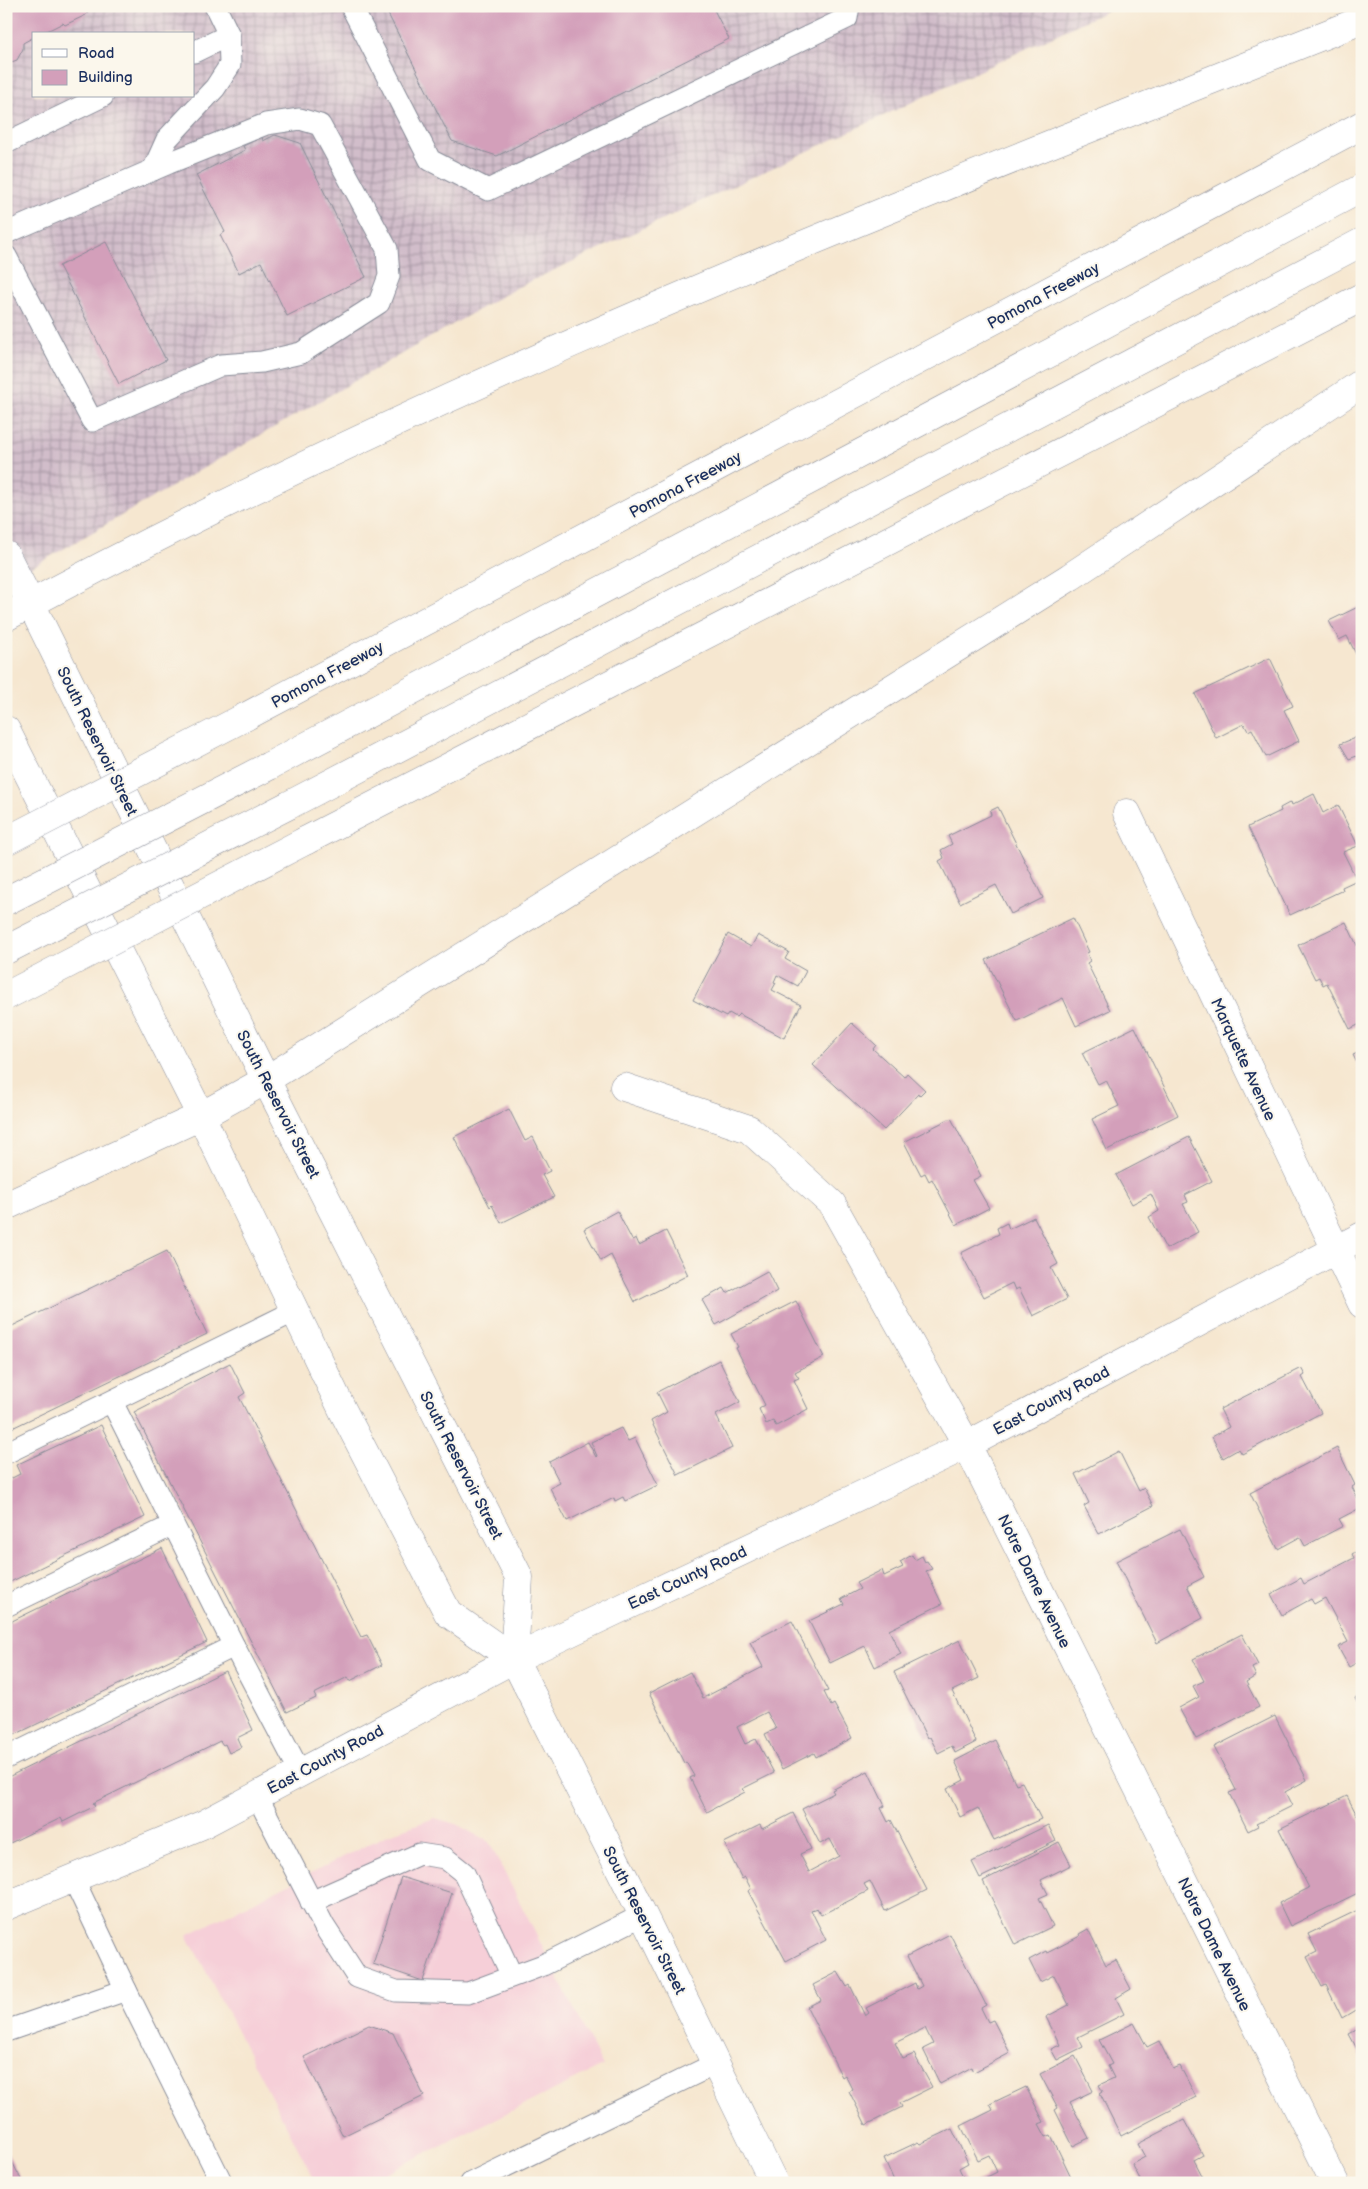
<svg xmlns="http://www.w3.org/2000/svg" width="1368" height="2189" font-family="'Balsamiq Sans',sans-serif">
<style>
.built{fill:#f6cfd8}
.industrial{fill:url(#industrial-grid);fill-rule:evenodd}
.building{fill:#d39fba}
.lines{fill:none;stroke-linecap:round;stroke-linejoin:round}
.lane-casing{stroke:#888b97;stroke-width:23}
.street-casing{stroke:#888b97;stroke-width:29}
.secondary-casing{stroke:#888b97;stroke-width:29}
.primary-casing{stroke:#888b97;stroke-width:29}
.highway-casing{stroke:#888b97;stroke-width:29}
.lane{stroke:#fff;stroke-width:21}
.street{stroke:#fff;stroke-width:28}
.secondary{stroke:#fff;stroke-width:28}
.primary{stroke:#fff;stroke-width:28}
.highway{stroke:#fff;stroke-width:28}
.highway-bridge-casing{stroke:#888b97;stroke-width:29;stroke-linecap:butt}
.highway-bridge{stroke:#fff;stroke-width:28}
.labels{text-anchor:middle;stroke-width:4;stroke-linejoin:round;paint-order:stroke}
.street-label{font-size:16px;fill:#1b2f5e;stroke:#fbf7ec}
</style>
<defs>
<pattern id="industrial-grid" width="8" height="8" patternUnits="userSpaceOnUse" patternTransform="scale(1.25)"><rect width="8" height="8" fill="#d1bdca"/><path d="M0 4h8M4 0v8" fill="none" stroke="#a99aa7"/></pattern>
</defs>
<rect width="100%" height="100%" fill="#fbf7ec"/>
<filter id="ink" filterUnits="userSpaceOnUse"><feTurbulence type="fractalNoise" baseFrequency=".02" numOctaves="2"/><feDisplacementMap in="SourceGraphic" scale="10" xChannelSelector="R" yChannelSelector="G"/><feConvolveMatrix kernelMatrix="1 2 1 2 8 2 1 2 1" color-interpolation-filters="sRGB"/></filter>
<filter id="wash" filterUnits="userSpaceOnUse"><feTurbulence type="fractalNoise" baseFrequency=".0096" numOctaves="4" result="noise"/><feDisplacementMap in="SourceGraphic" scale="20" xChannelSelector="R" yChannelSelector="G"/><feGaussianBlur stdDeviation="1.12" result="paint"/><feColorMatrix in="noise" values="0 0 0 0 0 0 0 0 0 0 0 0 0 0 0 0 0 1.4 0 .05"/><feComposite in="paint" operator="in"/></filter>
<g filter="url(#wash)">
<rect width="100%" height="100%" fill="#f6e7d0"/>
<!-- built -->
<path class="built" d="M435,1818L456,1824L489,1842L603,2066L365,2183H316L187,1935L389,1834Z"/>
<!-- industrial -->
<path class="industrial" d="M6,6H1117L516,288L6,582ZM34,34H194V96H34Z"/>
<g id="blocks">
<!-- building -->
<g class="building">
<path d="M6,6H92L86,15L65,25L63,23L41,34H34V37L23,43V49L17,60L6,64Z"/>
<path d="M384,6H712L729,39L497,156L452,141Z"/>
<path d="M275,135L300,143L366,277L287,316L261,262L239,273L220,235L225,232L196,175L245,150L243,146L262,137L263,141Z"/>
<path d="M106,242L166,360L119,384L59,266Z"/>
<path d="M1362,605V666L1347,636L1339,640L1329,621Z"/>
<path d="M1270,658L1293,706L1284,710L1299,741L1266,757L1252,729L1248,731L1244,724L1216,738L1195,694Z"/>
<path d="M1362,735V754L1349,759L1340,744Z"/>
<path d="M1314,794L1323,813L1338,805L1358,846L1343,852L1357,880L1342,887L1343,890L1290,915L1248,827L1281,811L1280,808L1291,802L1292,805Z"/>
<path d="M998,807L1043,898L1011,914L996,885L960,903L939,861L944,858L941,850L952,844L948,836L991,815L990,811Z"/>
<path d="M1073,918L1089,952L1087,953L1090,961L1087,963L1110,1010L1076,1026L1063,998L1017,1021L986,960Z"/>
<path d="M1346,922L1362,956V1023L1350,1029L1327,983L1323,985L1319,977L1315,979L1298,945Z"/>
<path d="M728,934L751,947L758,935L789,952L785,959L806,971L798,986L777,975L774,982L776,983L772,990L801,1005L784,1038L739,1014L736,1017L729,1013L726,1017L693,1000Z"/>
<path d="M852,1023L876,1045L873,1049L904,1077L907,1073L925,1090L919,1096L918,1094L884,1130L813,1065Z"/>
<path d="M1135,1027L1178,1115L1107,1150L1092,1119L1119,1106L1106,1080L1098,1084L1082,1053Z"/>
<path d="M1362,1051V1073L1353,1055Z"/>
<path d="M509,1109L525,1141L533,1137L550,1171L542,1175L554,1197L501,1223L492,1205L490,1207L454,1137Z"/>
<path d="M951,1118L981,1176L973,1180L989,1208L956,1225L932,1179L929,1181L925,1173L921,1175L904,1142Z"/>
<path d="M1189,1137L1212,1181L1185,1195L1188,1202L1183,1204L1198,1232L1166,1249L1149,1217L1159,1211L1151,1194L1132,1204L1116,1175Z"/>
<path d="M617,1211L632,1240L636,1238L639,1245L666,1231L688,1275L635,1302L611,1255L601,1261L584,1229Z"/>
<path d="M1034,1217L1058,1264L1051,1268L1067,1299L1033,1316L1019,1288L1015,1290L1012,1283L984,1297L961,1253L999,1234L997,1228L1007,1223L1009,1229Z"/>
<path d="M167,1251L207,1334L6,1431V1329Z"/>
<path d="M767,1271L777,1291L716,1325L702,1300L724,1288L727,1293Z"/>
<path d="M796,1301L824,1357L795,1372L799,1378L794,1380L808,1409L776,1426L773,1421L766,1424L759,1409L765,1405L736,1348L738,1347L731,1334Z"/>
<path d="M719,1360L740,1402L716,1415L732,1448L678,1475L651,1421L667,1412L657,1392Z"/>
<path d="M230,1363L245,1393L239,1397L361,1637L367,1635L382,1665L350,1681L348,1677L314,1694L316,1698L287,1712L134,1412Z"/>
<path d="M1301,1368L1305,1375L1302,1377L1321,1413L1242,1454L1239,1449L1223,1458L1212,1437L1229,1427L1220,1409Z"/>
<path d="M101,1425L145,1517L6,1584V1481L20,1474L16,1465Z"/>
<path d="M621,1428L628,1441L635,1438L658,1485L625,1501L623,1497L615,1501L614,1498L567,1521L550,1488L560,1483L549,1462L588,1442L596,1457L597,1456L591,1442Z"/>
<path d="M1337,1448L1355,1485L1352,1487L1362,1507L1339,1519L1343,1526L1305,1546L1300,1537L1278,1549L1250,1493Z"/>
<path d="M1119,1451L1139,1491L1144,1488L1153,1506L1099,1534L1084,1506L1089,1503L1075,1474Z"/>
<path d="M1180,1529L1204,1577L1187,1586L1203,1618L1157,1643L1116,1561Z"/>
<path d="M162,1548L207,1642L6,1739V1624Z"/>
<path d="M1362,1548V1660L1349,1667L1338,1647L1348,1642L1325,1598L1314,1604L1311,1599L1282,1615L1271,1594L1301,1578L1304,1584L1354,1558L1352,1554Z"/>
<path d="M912,1555L915,1560L922,1556L925,1562L927,1561L932,1569L926,1571L942,1604L889,1630L901,1654L875,1667L865,1646L830,1663L809,1621L844,1604L841,1599L860,1589L856,1583L882,1570L884,1576L903,1567L900,1562Z"/>
<path d="M792,1621L828,1691L824,1692L831,1706L834,1704L852,1738L816,1757L814,1753L782,1769L765,1734L776,1729L767,1712L737,1727L745,1744L756,1739L774,1773L742,1789L745,1792L707,1812L690,1778L694,1776L686,1762L684,1763L649,1693L690,1672L703,1698L763,1667L750,1642Z"/>
<path d="M1242,1634L1258,1665L1252,1668L1256,1676L1246,1682L1259,1707L1196,1739L1179,1708L1199,1697L1193,1686L1204,1681L1193,1659Z"/>
<path d="M960,1640L979,1678L952,1691L976,1742L955,1753L952,1746L938,1753L930,1737L927,1738L894,1672Z"/>
<path d="M225,1671L253,1730L237,1738L241,1747L229,1753L225,1744L223,1745L220,1741L93,1803L95,1806L63,1822L61,1818L6,1845V1778Z"/>
<path d="M1362,1695V1712L1355,1698Z"/>
<path d="M1275,1716L1307,1780L1285,1792L1292,1806L1256,1824L1258,1826L1248,1831L1229,1793L1236,1790L1214,1747Z"/>
<path d="M995,1740L1016,1784L1022,1782L1041,1819L994,1840L978,1808L960,1817L947,1789L964,1780L955,1761Z"/>
<path d="M868,1771L885,1806L881,1808L888,1822L891,1820L927,1890L885,1911L870,1881L864,1884L868,1891L821,1915L817,1908L811,1910L826,1940L786,1961L748,1891L751,1889L745,1877L742,1879L724,1843L760,1825L762,1829L793,1813L811,1849L800,1854L809,1872L839,1856L830,1839L820,1844L802,1809L834,1793L832,1790Z"/>
<path d="M1347,1796L1362,1825V1891L1290,1926L1279,1903L1309,1888L1279,1829Z"/>
<path d="M1048,1825L1056,1841L980,1878L972,1862Z"/>
<path d="M1059,1842L1071,1865L1041,1880L1048,1894L1039,1898L1053,1926L1015,1945L983,1881Z"/>
<path d="M401,1877L452,1893L423,1981L373,1964Z"/>
<path d="M1358,1910L1362,1918V2006L1342,2018L1326,1985L1322,1987L1307,1957L1317,1952L1308,1934Z"/>
<path d="M1088,1929L1106,1965L1116,1960L1131,1989L1116,1998L1124,2014L1078,2037L1083,2047L1057,2060L1051,2049L1060,2045L1046,2017L1069,2005L1054,1975L1040,1982L1029,1960L1046,1951L1047,1953L1080,1936L1079,1934Z"/>
<path d="M950,1934L986,2005L981,2008L988,2022L993,2020L1010,2053L974,2072L972,2067L940,2084L923,2049L933,2044L925,2028L895,2043L903,2059L914,2054L932,2087L900,2103L902,2107L866,2125L849,2091L852,2089L845,2075L842,2077L807,2007L821,2000L813,1985L838,1972L847,1987L850,1985L865,2016L869,2013L866,2008L915,1983L917,1989L922,1986L907,1956Z"/>
<path d="M1134,2023L1147,2047L1159,2041L1173,2069L1180,2066L1196,2097L1121,2136L1100,2094L1103,2092L1099,2085L1114,2078L1108,2066L1112,2064L1099,2040Z"/>
<path d="M369,2025L393,2033L424,2096L343,2136L304,2057Z"/>
<path d="M1362,2027V2058L1349,2034Z"/>
<path d="M1075,2056L1093,2091L1070,2102L1089,2138L1073,2146L1055,2110L1058,2108L1040,2074Z"/>
<path d="M1026,2087L1044,2122L1039,2124L1046,2137L1051,2135L1074,2183H975L997,2172L989,2155L978,2160L961,2126L993,2110L990,2104Z"/>
<path d="M1184,2120L1203,2155L1194,2160L1206,2183H1142L1132,2164L1145,2157L1138,2144Z"/>
<path d="M952,2129L968,2163L959,2168L966,2183H895L884,2158L918,2142L920,2144Z"/>
<path d="M6,2150L23,2183H6Z"/>
</g>
</g>
</g>
<g filter="url(#ink)">
<use href="#blocks" fill-opacity="0" stroke="#888b97" stroke-width="1"/>
<g class="lines">
<defs>
<g id="lane">
<path d="M351,6L430,160L488,190L847,18L849,6"/>
<path d="M194,52L229,35L215,6"/>
<path d="M6,143L103,96"/>
<path d="M153,170L167,139L215,88L230,65L229,35"/>
<path d="M6,233L169,163L266,124L300,119L320,125L387,249L389,276L379,303L301,353L262,362L221,365L92,421L6,256"/>
<path d="M112,1402L234,1646"/>
<path d="M6,1453L295,1311"/>
<path d="M6,1606L173,1525"/>
<path d="M6,1758L234,1646L300,1772"/>
<path d="M257,1796L324,1926L357,1977L396,1991L468,1993L543,1965L643,1915"/>
<path d="M73,1878L126,1990L222,2183"/>
<path d="M311,1902L419,1854L445,1858L464,1873L512,1976"/>
<path d="M6,2031L126,1990"/>
<path d="M471,2183L717,2063"/>
</g>
<g id="street">
<path d="M1127,813L1362,1304"/>
<path d="M624,1087L749,1129L832,1204L967,1445L1335,2183"/>
<path d="M6,1906L202,1825L514,1659L967,1445L1362,1236"/>
</g>
<path id="secondary" d="M6,555L31,604"/>
<g id="primary">
<path d="M31,604L266,1080L519,1577L514,1659"/>
<path d="M6,730L201,1116L344,1413L448,1613L514,1659L643,1915L774,2183"/>
</g>
<g id="highway">
<path d="M6,617C441,381 903,203 1362,20"/>
<path d="M245,717L1362,125"/>
<path d="M269,766L1362,188"/>
<path d="M289,805L1362,242"/>
<path d="M305,841L1362,297"/>
<path d="M6,1206L201,1116L266,1080L1070,577L1362,383"/>
</g>
</defs>
<!-- lane casing -->
<use href="#lane" class="lane-casing"/>
<!-- street casing -->
<use href="#street" class="street-casing"/>
<!-- secondary casing -->
<use href="#secondary" class="secondary-casing"/>
<!-- primary casing -->
<use href="#primary" class="primary-casing"/>
<!-- highway casing -->
<use href="#highway" class="highway-casing"/>
<!-- lane -->
<use href="#lane" class="lane"/>
<!-- street -->
<use href="#street" class="street"/>
<!-- secondary -->
<use href="#secondary" class="secondary"/>
<!-- primary -->
<use href="#primary" class="primary"/>
<!-- highway -->
<use href="#highway" class="highway"/>
<defs>
<g id="highway-bridge">
<path d="M6,841L245,717"/>
<path d="M6,901L269,766"/>
<path d="M6,950L289,805"/>
<path d="M6,996L305,841"/>
</g>
</defs>
<!-- highway-bridge casing -->
<use href="#highway-bridge" class="highway-bridge-casing"/>
<!-- highway-bridge -->
<use href="#highway-bridge" class="highway-bridge"/>
</g>
</g>
<g class="labels">
<!-- street labels -->
<g class="street-label">
<text transform="translate(1043 295) rotate(-28)" y="6">Pomona Freeway</text>
<text transform="translate(685 484) rotate(-28)" y="6">Pomona Freeway</text>
<text transform="translate(327 674) rotate(-28)" y="6">Pomona Freeway</text>
<text transform="translate(98 741) rotate(64)" y="6">South Reservoir Street</text>
<text transform="translate(1244 1059) rotate(65)" y="6">Marquette Avenue</text>
<text transform="translate(279 1104) rotate(63)" y="6">South Reservoir Street</text>
<text transform="translate(1051 1400) rotate(-28)" y="6">East County Road</text>
<text transform="translate(462 1465) rotate(63)" y="6">South Reservoir Street</text>
<text transform="translate(687 1577) rotate(-25)" y="6">East County Road</text>
<text transform="translate(1035 1581) rotate(64)" y="6">Notre Dame Avenue</text>
<text transform="translate(325 1759) rotate(-28)" y="6">East County Road</text>
<text transform="translate(645 1920) rotate(63)" y="6">South Reservoir Street</text>
<text transform="translate(1215 1944) rotate(64)" y="6">Notre Dame Avenue</text>
</g>
</g>
<!-- margin -->
<rect width="1368" height="2189" fill="none" stroke="#fbf7ec" stroke-width="25"/>
<!-- legend -->
<rect x="32" y="32" width="162" height="65" fill="#fbf7ec" stroke="#a1a7b3"/>
<rect x="42" y="49" width="25" height="8" fill="#ffffff" stroke="#a1a7b3"/>
<text x="78" y="58" font-size="15" fill="#1b2f5e">Road</text>
<rect x="42" y="70" width="25" height="15" fill="#d39fba" stroke="#a1a7b3"/>
<text x="78" y="82" font-size="15" fill="#1b2f5e">Building</text>
</svg>
